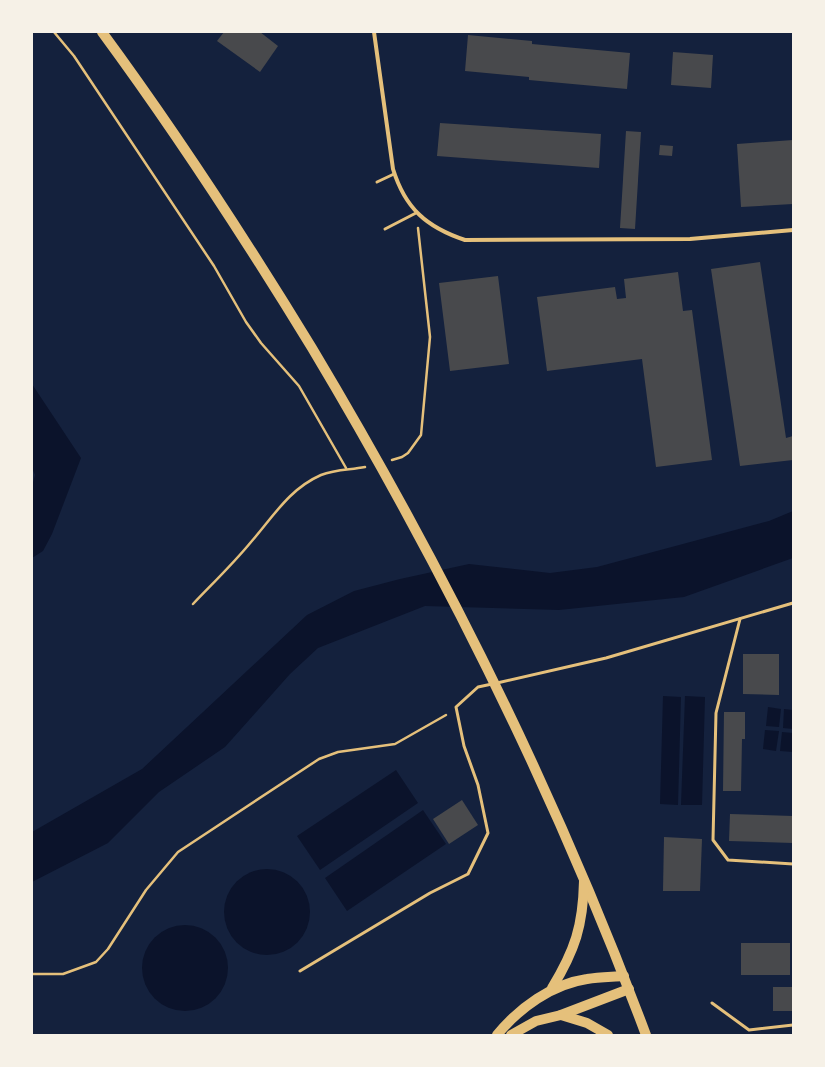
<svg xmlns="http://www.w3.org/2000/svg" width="825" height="1067" font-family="'Sofia Sans Condensed',sans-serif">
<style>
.water{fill:#0b132b}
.building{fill:#48494c}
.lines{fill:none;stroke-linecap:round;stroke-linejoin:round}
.path{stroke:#e5c07b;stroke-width:2.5}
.service{stroke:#e5c07b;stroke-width:3}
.minor{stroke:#e5c07b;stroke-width:4}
.primary{stroke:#e5c07b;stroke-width:10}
</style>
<rect width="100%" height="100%" fill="#14213d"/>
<!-- water -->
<g class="water">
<path d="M32,384L81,458L52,534L43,551L32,558V486L35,475L32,468Z"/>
<path d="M793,511V558L684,597L559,610L425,606L318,648L290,674L225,747L159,792L108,843L32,882V832L142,769L307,615L354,591L400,579L469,564L550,573L597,567L769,521Z"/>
<path d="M663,696L681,697L678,805L660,804Z"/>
<path d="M685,696L705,697L702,805H681Z"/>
<path d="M768,707L781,709L779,727L766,726Z"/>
<path d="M784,709L793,710V729L783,728Z"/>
<path d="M765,730L779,731L776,751L763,749Z"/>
<path d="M782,732L793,733V752L780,751Z"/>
<path d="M396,770L418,803L320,870L297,836Z"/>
<path d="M423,810L446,844L347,911L325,878Z"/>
<circle cx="267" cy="912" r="43"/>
<circle cx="185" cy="968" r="43"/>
</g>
<!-- building -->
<g class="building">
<path d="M224,32H260L278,46L260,72L217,41Z"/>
<path d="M468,35L532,41V44L630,53L627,89L529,80V77L465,71Z"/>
<path d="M673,52L713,55L711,88L671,85Z"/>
<path d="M440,123L601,134L599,168L437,156Z"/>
<path d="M626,131L641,132L635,229L620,228Z"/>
<path d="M793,140V204L741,207L737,144Z"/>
<path d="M660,145L673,146L672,156L659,155Z"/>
<path d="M760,262L786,438L793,436V460L740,466L711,269Z"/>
<path d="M678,272L683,311L692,310L712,460L656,467L642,359L547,371L537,297L615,287L617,299L626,298L624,279Z"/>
<path d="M498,276L509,364L450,371L439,283Z"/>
<path d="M743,654H779V695L743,694Z"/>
<path d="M724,712H745V739H742L741,791H723Z"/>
<path d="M462,800L478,825L449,844L433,819Z"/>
<path d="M730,814L793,816V843L729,841Z"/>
<path d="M664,837L702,839L700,891H663Z"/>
<rect x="741" y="943" width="49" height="32"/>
<rect x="773" y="987" width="20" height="24"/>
</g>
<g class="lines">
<!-- path -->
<g class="path">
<path d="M54,32L74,56L214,266L246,322L261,343L299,386L346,468"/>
<path d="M392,460L402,457L408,453L421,435L430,337L418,228"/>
<path d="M193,604C212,584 233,564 251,542C273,517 289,489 321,475C336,469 350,470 365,467"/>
<path d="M32,974H63L96,962L108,949L146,890L178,852L319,759L338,752L395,744L446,715"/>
</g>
<!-- service -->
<g class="service">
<path d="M377,182L394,174"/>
<path d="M385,229L416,213"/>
<path d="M740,619L716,713L713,840L728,860L793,864"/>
<path d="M497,683L606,658L793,603"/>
<path d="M300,971L430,893L468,874L488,833L478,785L464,746L456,707L478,687L492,684"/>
<path d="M712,1003L749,1030L793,1025"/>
</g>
<!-- minor -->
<path class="minor" d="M374,32L393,169C405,208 426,227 465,240L690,239L793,230"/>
<!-- primary -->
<g class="primary">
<path d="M102,32C177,134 246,240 312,348C443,567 557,796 646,1035"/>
<path d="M552,988C575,950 583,926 584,881"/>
<path d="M561,1015L587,1023L608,1035"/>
<path d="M497,1035C519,1008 552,984 587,979C599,977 611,977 624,976"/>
<path d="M511,1035L536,1021L561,1015L629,989"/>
</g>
</g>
<!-- border -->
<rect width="825" height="1067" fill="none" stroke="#f6f1e7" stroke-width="66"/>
</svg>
